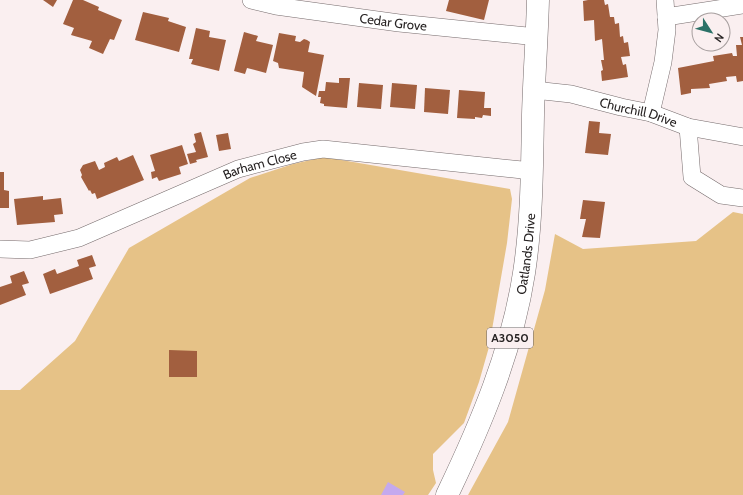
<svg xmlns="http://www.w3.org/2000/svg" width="743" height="495" font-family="Cabin,sans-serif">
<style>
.green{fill:#e6c287}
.water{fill:#c4a9ee}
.building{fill:#a25f3f}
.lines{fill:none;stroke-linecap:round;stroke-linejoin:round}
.minor-casing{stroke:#756b6c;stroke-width:18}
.primary-casing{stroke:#756b6c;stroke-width:23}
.minor{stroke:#fff;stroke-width:17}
.primary{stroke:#fff;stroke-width:22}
.labels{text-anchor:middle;stroke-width:4;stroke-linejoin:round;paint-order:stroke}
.shield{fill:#faeff0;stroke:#676161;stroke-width:1}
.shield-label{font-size:12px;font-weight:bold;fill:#282424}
.street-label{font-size:13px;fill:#282424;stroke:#faeff0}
</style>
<rect width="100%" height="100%" fill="#faeff0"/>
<!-- green -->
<g class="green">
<path d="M324,157L510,189L512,199L507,243L489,347L479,382L464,423L433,454V470L436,483L428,495H0V390H20L75,341L129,248L250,178L293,164Z"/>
<path d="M733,212L743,214V495H468L508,422L545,290L555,234L583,249L696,241Z"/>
</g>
<!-- water -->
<path class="water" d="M388,482L405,492L403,495H381Z"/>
<!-- building -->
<g class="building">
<path d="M43,0H57L53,7Z"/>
<path d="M73,0H83L99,7L98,10L122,20L114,40L110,39L103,54L89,48L92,41L71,35L74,28L63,24Z"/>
<path d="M449,0H489L484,20L446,11Z"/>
<path d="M588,0H604L605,5L608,4L610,17H614L615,24L619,23L620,37L623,36L624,43L628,42L630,56L621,57L623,65L626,64L628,77L602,81L601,71L603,70L601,60H604L602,39L595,41L594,20L584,21L583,1Z"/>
<path d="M143,12L169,18L168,21L186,27L179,52L135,40Z"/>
<path d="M196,28L210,31L209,37L226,40L219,71L191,64L193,59H189Z"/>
<path d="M244,32L258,36L256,41L273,45L266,73L247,68L245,74L234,71Z"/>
<path d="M279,33L296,36L295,41L300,42L304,39L307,40L310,42L308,52L324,55L316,96L302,87L304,72L279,68L278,63L273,61Z"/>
<path d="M740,37H743V81L737,82L736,76L726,77L727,81L709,84L710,88L691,89V93L681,95L678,68L714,61L713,56L732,53L733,56H737L736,45H742Z"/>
<path d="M339,78H350L347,108L324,106V104L320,103L321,97H318L319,91H325L326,82L339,83Z"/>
<path d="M359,83L383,85L381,109L357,107Z"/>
<path d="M392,83L417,85L415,109L390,107Z"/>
<path d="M425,88L450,90L448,114L424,112Z"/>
<path d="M459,90L485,92L484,108H491V116L483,115L482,118L475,117V119L457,118Z"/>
<path d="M589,121L600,122L599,133L611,134L608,155L585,153Z"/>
<path d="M201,132L208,157L196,160L197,162L190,164L187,154L196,152L193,144L196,142L194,134Z"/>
<path d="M228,133L231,149L219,151L216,135Z"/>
<path d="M182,145L188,164L179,167L181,174L159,181L157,177L152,179L151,172L155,171L150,155Z"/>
<path d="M133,155L144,180L97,199L95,193L92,194L90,190L89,191L81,177L82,175L80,170L83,165L95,161L99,170L105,167L104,163L117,157L119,161Z"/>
<path d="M0,172H4V190L9,191V208H0Z"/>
<path d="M43,196V200L61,198L63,214L54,215L55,222L17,225L14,199Z"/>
<path d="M583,200L605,202L600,238L582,237L586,219H580Z"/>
<path d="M92,255L96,266L89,268L93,279L50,294L43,274L55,269L57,274L79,266L77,260Z"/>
<path d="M24,271L29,283L22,285L26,295L0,305V287L12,283L10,276Z"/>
<path d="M169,350L197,351V377H169Z"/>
</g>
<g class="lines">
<defs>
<g id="minor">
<path id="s1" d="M251,0L276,6L399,23L537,37"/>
<path d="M666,17L743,5"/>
<path id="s2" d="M534,90L571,94L621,107L651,113L688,127L743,137"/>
<path d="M651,113L663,62L667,30L665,0"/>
<path d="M688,127L692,177L721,195L743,198"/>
<path id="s3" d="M0,249L30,250L79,238L238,169L303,152L323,149L532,171"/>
</g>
<g id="primary">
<path id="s4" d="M447,495C481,424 512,351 524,273C532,221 532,168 533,115C534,77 537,38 538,0"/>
</g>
</defs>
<!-- minor casing -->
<use href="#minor" class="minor-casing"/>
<!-- primary casing -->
<use href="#primary" class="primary-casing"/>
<!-- minor -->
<use href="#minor" class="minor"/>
<!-- primary -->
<use href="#primary" class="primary"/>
</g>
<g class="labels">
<!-- shield labels -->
<rect class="shield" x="487" y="328" width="46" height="20" rx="3"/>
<g class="shield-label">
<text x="510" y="342">A3050</text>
</g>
<!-- street labels -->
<g class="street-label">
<text dy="5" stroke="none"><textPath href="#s1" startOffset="144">Cedar Grove</textPath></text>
<text dy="5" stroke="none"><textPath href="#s2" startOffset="107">Churchill Drive</textPath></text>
<text dy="5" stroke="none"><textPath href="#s3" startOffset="276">Barham Close</textPath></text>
<text dy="5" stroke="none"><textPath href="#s4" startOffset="255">Oatlands Drive</textPath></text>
</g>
</g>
<!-- north arrow -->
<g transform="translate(711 32) rotate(126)"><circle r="19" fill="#faeff0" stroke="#a69e9e"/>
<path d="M0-3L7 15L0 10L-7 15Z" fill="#2b7167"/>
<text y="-6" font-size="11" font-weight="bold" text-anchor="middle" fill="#282424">N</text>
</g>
</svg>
